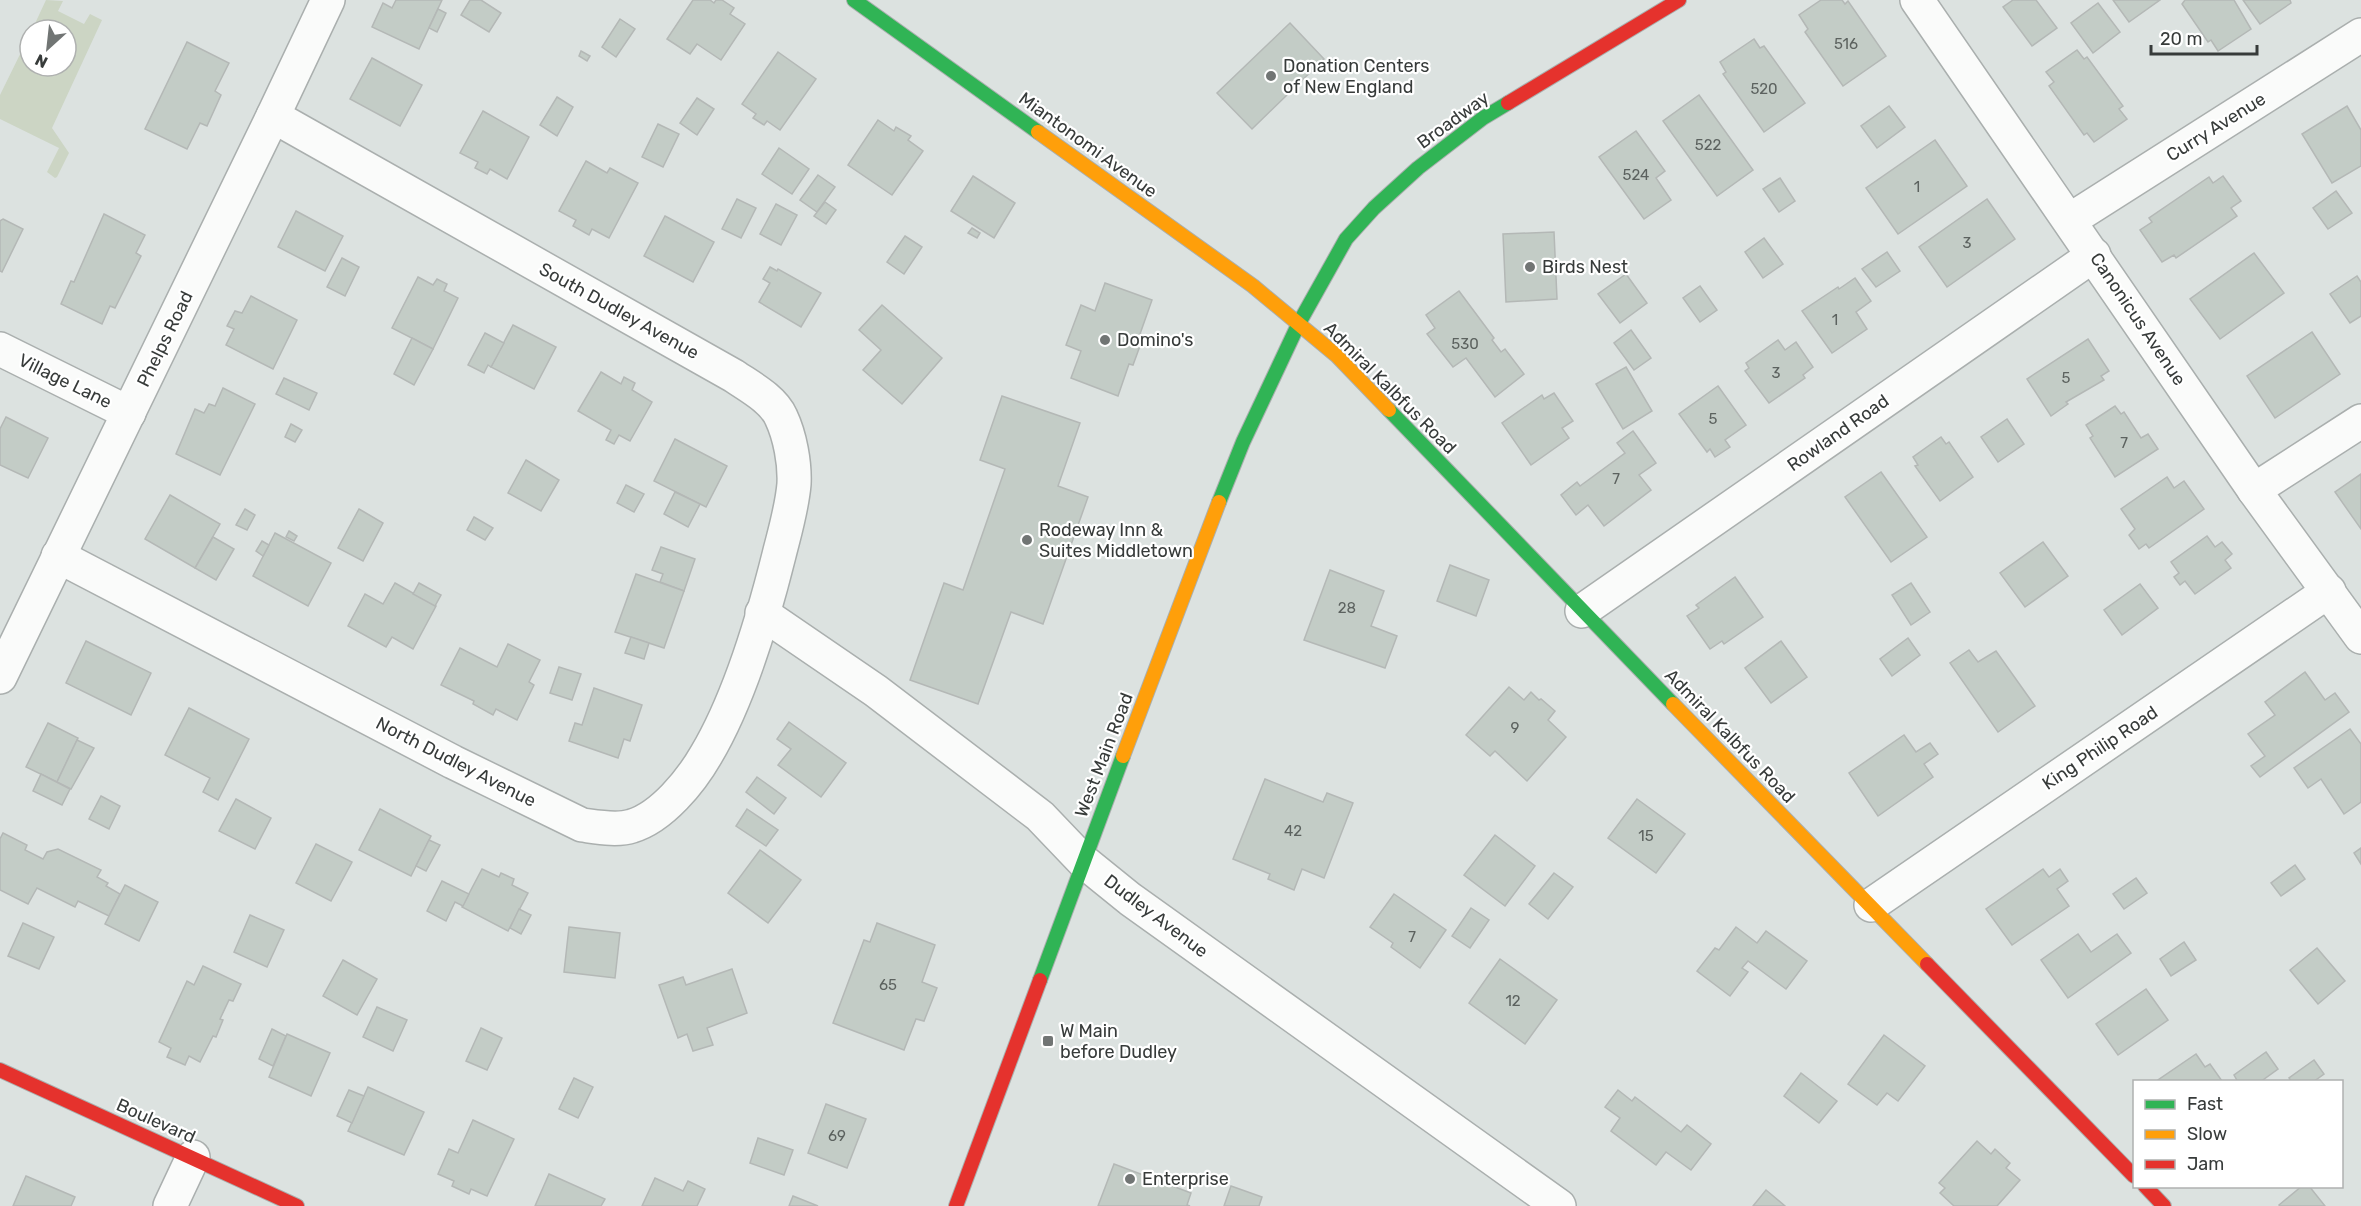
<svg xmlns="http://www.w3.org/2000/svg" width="2361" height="1206" font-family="Rubik,sans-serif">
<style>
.green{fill:#ccd5c4}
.building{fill:#c3ccc6;stroke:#b4b8b6;stroke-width:1.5}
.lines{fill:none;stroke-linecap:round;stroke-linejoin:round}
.street-casing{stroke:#aaafae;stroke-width:36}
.fast-casing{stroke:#aaafae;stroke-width:16}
.slow-casing{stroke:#aaafae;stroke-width:16}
.jam-casing{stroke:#aaafae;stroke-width:16}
.street{stroke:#fafbfa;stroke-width:33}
.fast{stroke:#30b455;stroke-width:14}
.slow{stroke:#ff9f0a;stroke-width:14}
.jam{stroke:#e5322d;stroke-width:14}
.poi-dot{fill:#717574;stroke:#fff;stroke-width:2}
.labels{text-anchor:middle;stroke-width:4.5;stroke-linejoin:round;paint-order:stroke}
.number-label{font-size:15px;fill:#5c625f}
.poi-label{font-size:18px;fill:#373b3a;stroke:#fff;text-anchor:start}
.street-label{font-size:18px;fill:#373b3a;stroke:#fff}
</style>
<rect width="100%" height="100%" fill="#dce2e0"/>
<!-- green -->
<path class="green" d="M46,0L63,1L58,11L84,24L90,14L102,20L52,128L69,153L57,177L55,178L47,172L59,148L0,119V95L30,34V66H66V30H32Z"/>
<!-- building -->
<g class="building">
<path d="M396,0H442L419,49L372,27L383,3L392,8Z"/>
<path d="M470,0H481L501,13L489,32L461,15Z"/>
<path d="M693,0H710L714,3L716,0H722L734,8L730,14L745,24L721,60L697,44L690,54L667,39Z"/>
<path d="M1821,0H1842L1845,4L1848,1L1886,56L1843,86L1805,32L1808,29L1799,15Z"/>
<path d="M2013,0H2036L2057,28L2032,46L2003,7Z"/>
<path d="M2113,0H2160L2129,22Z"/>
<path d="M2185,0H2234L2251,29L2218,51L2211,40L2208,42L2182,4Z"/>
<path d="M2243,0H2290L2291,3L2260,24Z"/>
<path d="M2098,3L2120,32L2093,53L2071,23Z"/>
<path d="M438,9L446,13L437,32L429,28Z"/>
<path d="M620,19L635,29L616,57L602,47Z"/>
<path d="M1290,23L1324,59L1252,129L1217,93Z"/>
<path d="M1754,39L1760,48L1764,46L1805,103L1764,132L1723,74L1726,72L1720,62Z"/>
<path d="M187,42L229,63L215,91L221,95L207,126L200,123L187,149L145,129Z"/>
<path d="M2077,50L2084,59L2087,57L2123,106L2119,109L2127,119L2094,142L2087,133L2084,135L2049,86L2054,82L2046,72Z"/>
<path d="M581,51L590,56L587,61L579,56Z"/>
<path d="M778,52L816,79L780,130L767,121L764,125L753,118L756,114L742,104Z"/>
<path d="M372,58L422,85L400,126L350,99Z"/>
<path d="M1699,95L1753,170L1717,196L1663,121Z"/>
<path d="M557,97L573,107L557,136L540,125Z"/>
<path d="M697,98L714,109L697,135L680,123Z"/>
<path d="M1889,106L1905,127L1877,148L1861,126Z"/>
<path d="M2347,106L2361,130V166L2332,183L2302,134Z"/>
<path d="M483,111L529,137L507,179L490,169L487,174L475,168L478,162L460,153Z"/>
<path d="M878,120L894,131L896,127L911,136L908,140L923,151L892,195L848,165Z"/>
<path d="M658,124L679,134L663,167L642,157Z"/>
<path d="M1636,131L1665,171L1656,178L1671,200L1644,219L1599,157Z"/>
<path d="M1935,140L1967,186L1898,234L1866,188Z"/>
<path d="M779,148L809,169L792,194L762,174Z"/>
<path d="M586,161L607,173L610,168L638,183L609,238L592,229L589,235L573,226L576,220L559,211Z"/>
<path d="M818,175L835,187L817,212L800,200Z"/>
<path d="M973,176L1015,203L994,238L951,211Z"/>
<path d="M2223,176L2241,201L2231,208L2237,216L2176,258L2174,255L2162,262L2140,230L2152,222L2149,218L2209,177L2213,183Z"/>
<path d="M1780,178L1795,201L1779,212L1763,189Z"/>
<path d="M2336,191L2352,213L2328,229L2313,208Z"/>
<path d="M737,199L756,208L741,238L722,229Z"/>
<path d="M1987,199L2015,239L1947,287L1919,247Z"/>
<path d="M825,202L836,210L826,224L814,216Z"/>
<path d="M776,204L797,215L781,245L760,234Z"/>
<path d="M296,211L343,236L325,271L278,247Z"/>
<path d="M104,214L145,235L136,253L141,256L115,308L110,306L102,324L61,304L71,281L74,282Z"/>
<path d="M665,216L714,242L693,282L644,256Z"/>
<path d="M3,219L23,229L2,272L0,271V221Z"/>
<path d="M972,228L980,233L977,238L968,233Z"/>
<path d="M1554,232L1557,299L1506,302L1503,234Z"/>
<path d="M905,236L922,247L904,274L887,262Z"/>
<path d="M1764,238L1783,264L1763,278L1745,252Z"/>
<path d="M1887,252L1900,271L1876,287L1862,269Z"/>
<path d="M2254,253L2284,293L2220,339L2190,299Z"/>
<path d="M342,258L359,267L345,296L327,287Z"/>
<path d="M770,267L777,271L778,269L821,293L801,327L759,302L770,283L763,279Z"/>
<path d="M1626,274L1647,303L1620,323L1598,294Z"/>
<path d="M2357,276L2361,282V316L2350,323L2330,294Z"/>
<path d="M418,277L433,285L437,279L447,284L444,291L458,298L433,349L392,328Z"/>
<path d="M1855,278L1871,301L1856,312L1867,329L1832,353L1802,311L1838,287L1839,289Z"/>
<path d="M1105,283L1152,300L1140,334L1144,335L1133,365L1129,364L1118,396L1071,378L1081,351L1066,345L1081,305L1095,311Z"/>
<path d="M1700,286L1717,310L1700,322L1683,298Z"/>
<path d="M1459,291L1494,338L1492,340L1501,352L1505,349L1524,374L1495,397L1466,358L1453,367L1427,334L1435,328L1426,315Z"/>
<path d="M251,296L297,320L273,369L226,345L234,329L227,326L235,311L242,313Z"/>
<path d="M882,305L942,358L902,404L863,370L881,350L859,330Z"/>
<path d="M513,325L556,347L534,389L491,367Z"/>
<path d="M1631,330L1651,358L1634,370L1614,343Z"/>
<path d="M2312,332L2340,374L2275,418L2247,376Z"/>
<path d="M485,333L504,343L491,367L488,365L484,373L468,365Z"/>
<path d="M412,338L433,349L414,385L394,374Z"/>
<path d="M2088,339L2109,371L2101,376L2104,380L2066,402L2068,404L2051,416L2027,379Z"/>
<path d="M1778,340L1785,350L1796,342L1813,367L1803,375L1805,378L1769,403L1745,371L1749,368L1746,363Z"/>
<path d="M1626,367L1652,411L1623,429L1596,384Z"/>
<path d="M601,372L621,384L624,377L635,383L632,390L652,402L630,441L619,435L614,444L606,440L611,430L578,411Z"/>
<path d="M284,378L317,393L309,410L276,394Z"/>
<path d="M1718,386L1746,425L1725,440L1730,447L1715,457L1710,449L1707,452L1679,414Z"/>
<path d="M223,388L255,404L220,475L176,454L195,409L204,413L209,404L215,406Z"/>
<path d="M1554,393L1573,421L1562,428L1569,438L1531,465L1502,423L1542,395L1544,399Z"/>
<path d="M1002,396L1080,423L1058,486L1088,497L1043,624L1011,612L978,704L910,680L944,583L963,590L1005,469L980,460Z"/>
<path d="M2115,406L2121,414L2124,412L2141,438L2148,434L2158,449L2115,477L2090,438L2093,436L2086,425Z"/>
<path d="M6,417L48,438L28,478L0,465V429Z"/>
<path d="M2007,419L2024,444L1998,462L1981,437Z"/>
<path d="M291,424L302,430L295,442L285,437Z"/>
<path d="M1633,431L1656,463L1639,475L1651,490L1604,526L1588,505L1576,515L1561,495L1577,482L1580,486L1625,453L1617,443Z"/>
<path d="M1941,437L1946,444L1949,442L1973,477L1940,501L1915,466L1918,465L1913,457Z"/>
<path d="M675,439L727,466L706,507L654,481Z"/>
<path d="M526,460L559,480L541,511L508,493Z"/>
<path d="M1881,472L1927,537L1891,562L1845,497Z"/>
<path d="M2361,474V529L2335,492Z"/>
<path d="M2167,477L2174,488L2184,481L2204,509L2149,548L2146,544L2139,549L2129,535L2135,529L2121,509Z"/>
<path d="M626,485L644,494L634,512L617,503Z"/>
<path d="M675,492L700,504L688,527L664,514Z"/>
<path d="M170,495L220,524L195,568L145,539Z"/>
<path d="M245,509L255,515L247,530L236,525Z"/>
<path d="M359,509L383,523L363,561L338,548Z"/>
<path d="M474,517L493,528L485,540L467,530Z"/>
<path d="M289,531L297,536L294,541L286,537Z"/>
<path d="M275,533L331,563L308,606L253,576Z"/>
<path d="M2207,536L2215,547L2222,542L2232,554L2225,560L2231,568L2195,594L2185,581L2180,585L2174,577L2179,573L2171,562Z"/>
<path d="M213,537L234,549L216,580L195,568Z"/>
<path d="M262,541L269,545L263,556L256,551Z"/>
<path d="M2043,542L2068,576L2025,607L2000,573Z"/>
<path d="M661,547L695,559L684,591L660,582L663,574L652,570Z"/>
<path d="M1450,565L1489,580L1476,616L1437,601Z"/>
<path d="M1330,570L1384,591L1371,626L1397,636L1385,668L1304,640Z"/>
<path d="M636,574L684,591L664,648L615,632Z"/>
<path d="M1735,577L1763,617L1724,644L1722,641L1710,649L1687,616L1699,608L1696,605Z"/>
<path d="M395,583L436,606L413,649L392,637L386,647L348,626L365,594L383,604Z"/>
<path d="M419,583L441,595L435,606L413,594Z"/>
<path d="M1911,583L1930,612L1911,625L1892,595Z"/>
<path d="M2140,584L2158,608L2122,635L2104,610Z"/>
<path d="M631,637L649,643L644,659L625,653Z"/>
<path d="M1908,638L1920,655L1892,676L1880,659Z"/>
<path d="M86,641L151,673L131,715L66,683Z"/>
<path d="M1781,641L1807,677L1771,703L1745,668Z"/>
<path d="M508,644L540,660L529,682L534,685L517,720L496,709L493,715L473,704L474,701L441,685L460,648L497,667Z"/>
<path d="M1969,650L1978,662L1996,651L2035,706L1998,732L1950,663Z"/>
<path d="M559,667L581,674L572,700L550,693Z"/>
<path d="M2305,672L2325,700L2335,693L2349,712L2260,777L2251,766L2265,756L2248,734L2275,715L2265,702Z"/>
<path d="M1509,687L1524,700L1531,692L1539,700L1541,699L1555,711L1548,720L1566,737L1527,781L1495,751L1490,756L1466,735Z"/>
<path d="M594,688L642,705L630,741L624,739L618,758L569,741L575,723L582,725Z"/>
<path d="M189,708L249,739L218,800L203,792L210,778L165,755Z"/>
<path d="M789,722L846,763L821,797L778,765L791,749L777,739Z"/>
<path d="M48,723L78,738L57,782L26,767Z"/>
<path d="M2350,729L2361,744V802L2344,814L2321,779L2308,788L2294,768Z"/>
<path d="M1904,735L1916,752L1930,743L1938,754L1924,764L1933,777L1878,816L1849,773Z"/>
<path d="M77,740L94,748L71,789L57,782Z"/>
<path d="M41,774L70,789L62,805L33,791Z"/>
<path d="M757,777L786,798L774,814L746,792Z"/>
<path d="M1265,779L1323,802L1327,793L1353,803L1324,878L1302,869L1294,890L1268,879L1270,874L1233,859Z"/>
<path d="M101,796L120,806L109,829L89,819Z"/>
<path d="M236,799L271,818L255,849L219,831Z"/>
<path d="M1637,799L1685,834L1656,873L1608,838Z"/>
<path d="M380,809L431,836L411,876L359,850Z"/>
<path d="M747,809L778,830L766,846L736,826Z"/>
<path d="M3,833L27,845L25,850L43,859L47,852L58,849L101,870L97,877L108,883L106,886L120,894L109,916L78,901L75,907L37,888L28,904L0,890V839Z"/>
<path d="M1495,835L1535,866L1505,906L1464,875Z"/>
<path d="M429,840L440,845L426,871L416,866Z"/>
<path d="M316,844L352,862L331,901L296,883Z"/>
<path d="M2361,848V864L2354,853Z"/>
<path d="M760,850L801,880L768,923L728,893Z"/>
<path d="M2295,865L2305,879L2281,896L2271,883Z"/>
<path d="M482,869L499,877L501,873L514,879L512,885L528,893L508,931L462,907Z"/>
<path d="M2043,869L2049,877L2060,869L2068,881L2057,889L2069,906L2012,945L1986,909Z"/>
<path d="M1554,873L1573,887L1548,919L1529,904Z"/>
<path d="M2136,878L2147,893L2124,909L2113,894Z"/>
<path d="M442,881L469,894L463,906L455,902L446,921L427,911Z"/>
<path d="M125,885L158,902L139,941L105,924Z"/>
<path d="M1394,894L1446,930L1420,968L1391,947L1393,943L1370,927Z"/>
<path d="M1471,908L1489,920L1470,948L1452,936Z"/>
<path d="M519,909L531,915L521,934L510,928Z"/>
<path d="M250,915L284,930L267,967L234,952Z"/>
<path d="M23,923L54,937L39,969L8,956Z"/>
<path d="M877,923L935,945L922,982L937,988L924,1021L916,1019L904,1050L833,1023L864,940L870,942Z"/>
<path d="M569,927L620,933L615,978L564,972Z"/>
<path d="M1736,927L1757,943L1766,931L1807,961L1786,989L1748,961L1742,968L1748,972L1730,996L1697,971L1715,948L1719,950Z"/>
<path d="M2078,934L2091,952L2117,934L2131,953L2068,998L2041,960Z"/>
<path d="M2184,942L2196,960L2171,976L2160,959Z"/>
<path d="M2317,948L2345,981L2318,1004L2290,970Z"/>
<path d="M1500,959L1557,1000L1525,1044L1469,1003Z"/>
<path d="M343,960L377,979L357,1015L323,996Z"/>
<path d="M203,966L241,984L233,1001L229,1000L220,1019L223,1020L216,1037L213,1036L200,1062L189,1056L185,1065L167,1057L171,1048L159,1042L187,981L194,985Z"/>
<path d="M732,969L747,1013L707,1028L713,1045L693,1051L687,1034L678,1038L659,985L683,977L686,985Z"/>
<path d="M2146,989L2168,1020L2118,1055L2096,1024Z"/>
<path d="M377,1007L407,1020L393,1051L363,1037Z"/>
<path d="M481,1028L502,1038L487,1070L466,1061Z"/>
<path d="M272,1029L286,1036L273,1066L259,1059Z"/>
<path d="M287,1034L330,1053L311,1096L269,1077Z"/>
<path d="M1884,1035L1925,1066L1898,1101L1887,1093L1877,1105L1848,1084Z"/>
<path d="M2266,1052L2278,1069L2260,1082H2238L2234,1075Z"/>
<path d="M2196,1054L2205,1067L2210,1064L2222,1081L2158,1082V1080Z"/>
<path d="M2314,1060L2324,1074L2313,1082H2292L2289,1078Z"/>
<path d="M1801,1073L1837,1101L1819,1123L1784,1096Z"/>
<path d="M574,1078L593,1087L578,1118L559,1109Z"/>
<path d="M368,1087L424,1112L404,1155L348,1131Z"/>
<path d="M349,1090L364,1096L352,1123L337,1116Z"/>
<path d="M1618,1090L1632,1101L1635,1097L1681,1132L1687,1125L1711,1144L1691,1170L1666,1152L1656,1165L1611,1131L1620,1118L1605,1107Z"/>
<path d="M826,1104L866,1119L847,1168L808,1153Z"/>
<path d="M473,1120L514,1139L487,1196L471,1189L469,1194L452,1186L454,1181L438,1174L449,1149L458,1153Z"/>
<path d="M758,1138L793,1150L784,1175L750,1163Z"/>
<path d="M1977,1141L1991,1154L1995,1149L2010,1163L2006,1168L2020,1180L1997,1206H1954L1940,1193L1945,1188L1939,1183Z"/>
<path d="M1114,1164L1191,1193L1187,1205L1190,1206H1098Z"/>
<path d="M549,1174L605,1199L601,1206H535Z"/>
<path d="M26,1176L75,1197L71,1206H13Z"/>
<path d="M655,1178L683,1191L688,1181L705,1189L697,1206H642Z"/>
<path d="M1231,1186L1262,1197L1259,1206H1224Z"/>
<path d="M2302,1186H2309L2325,1206H2280L2279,1205Z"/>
<path d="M1766,1190L1785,1206H1753Z"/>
<path d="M793,1196L818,1206H789Z"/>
</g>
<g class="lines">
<defs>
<g id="street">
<path d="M1917,0L2254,490L2361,637"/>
<path d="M2070,220L2361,35"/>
<path d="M0,349L129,413"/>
<path d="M2254,490L2361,421"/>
<path d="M58,556L453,762L582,825C597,827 617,831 632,826C662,817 691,781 706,755C740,698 763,619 779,555C785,531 792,508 794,484C795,463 790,436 781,417C773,399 750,387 734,376L273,116"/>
<path d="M1582,611L2094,255"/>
<path d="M762,613L876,691L1040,816L1083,861L1130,899L1559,1206"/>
<path d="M0,677L273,116L328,0"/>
<path d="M1871,905L2329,591"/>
<path d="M170,1206L193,1157"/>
</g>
<g id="fast">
<path d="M854,0L1038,132"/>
<path d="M1389,410L1673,704"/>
<path d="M1219,502L1243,442L1299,323L1346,239L1374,208L1418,168L1483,118L1508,103"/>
<path d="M1040,980L1123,756"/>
</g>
<g id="slow">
<path d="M1038,132L1253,286L1336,355L1389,410"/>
<path d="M1673,704L1927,964"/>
<path d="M1123,756L1219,502"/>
</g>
<g id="jam">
<path d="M1508,103L1679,0"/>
<path d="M1927,964L2134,1176"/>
<path d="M0,1070L297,1206"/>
<path d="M2145,1186L2164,1206"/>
<path d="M956,1206L1040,980"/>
</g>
</defs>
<!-- street casing -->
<use href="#street" class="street-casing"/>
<!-- fast casing -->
<use href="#fast" class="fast-casing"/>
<!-- slow casing -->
<use href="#slow" class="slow-casing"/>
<!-- jam casing -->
<use href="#jam" class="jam-casing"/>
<!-- street -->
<use href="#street" class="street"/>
<!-- fast -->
<use href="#fast" class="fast"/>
<!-- slow -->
<use href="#slow" class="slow"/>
<!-- jam -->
<use href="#jam" class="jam"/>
</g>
<!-- markers -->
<g class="poi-dot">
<circle cx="1271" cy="76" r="6"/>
<circle cx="1530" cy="267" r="6"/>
<circle cx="1105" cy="340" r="6"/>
<circle cx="1027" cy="540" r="6"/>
<rect x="1042" y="1035" width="12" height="12" rx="3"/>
<circle cx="1130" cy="1179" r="6"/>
</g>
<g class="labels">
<!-- number labels -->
<g class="number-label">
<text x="1846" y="49">516</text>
<text x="1764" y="94">520</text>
<text x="1708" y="150">522</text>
<text x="1636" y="180">524</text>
<text x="1917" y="192">1</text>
<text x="1967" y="248">3</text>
<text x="1835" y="325">1</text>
<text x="1465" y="349">530</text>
<text x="1776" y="378">3</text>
<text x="2066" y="383">5</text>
<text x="1713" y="424">5</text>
<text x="2124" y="448">7</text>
<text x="1616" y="484">7</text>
<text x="1347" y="613">28</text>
<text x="1515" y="733">9</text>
<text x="1293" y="836">42</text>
<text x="1646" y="841">15</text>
<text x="1412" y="942">7</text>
<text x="888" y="990">65</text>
<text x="1513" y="1006">12</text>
<text x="837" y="1141">69</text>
</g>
<!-- poi labels -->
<g class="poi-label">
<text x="1283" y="72">Donation Centers<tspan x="1283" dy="21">of New England</tspan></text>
<text x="1542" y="273">Birds Nest</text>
<text x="1117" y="346">Domino's</text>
<text x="1039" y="536">Rodeway Inn &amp;<tspan x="1039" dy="21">Suites Middletown</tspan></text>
<text x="1060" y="1037">W Main<tspan x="1060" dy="21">before Dudley</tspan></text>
<text x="1142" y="1185">Enterprise</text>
</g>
<!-- street labels -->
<g class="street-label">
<text transform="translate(1453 120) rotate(-36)" y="6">Broadway</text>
<text transform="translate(2216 127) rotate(-32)" y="6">Curry Avenue</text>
<text transform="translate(1088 145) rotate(36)" y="6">Miantonomi Avenue</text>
<text transform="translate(619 311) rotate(29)" y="6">South Dudley Avenue</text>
<text transform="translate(2138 319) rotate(56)" y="6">Canonicus Avenue</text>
<text transform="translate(165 339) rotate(-64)" y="6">Phelps Road</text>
<text transform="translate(65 381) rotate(26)" y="6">Village Lane</text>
<text transform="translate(1390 388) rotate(45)" y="6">Admiral Kalbfus Road</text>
<text transform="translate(1838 433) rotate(-35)" y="6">Rowland Road</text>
<text transform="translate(1730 736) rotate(46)" y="6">Admiral Kalbfus Road</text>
<text transform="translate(2100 748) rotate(-34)" y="6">King Philip Road</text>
<text transform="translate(1104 755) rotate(-69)" y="6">West Main Road</text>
<text transform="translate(456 762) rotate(27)" y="6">North Dudley Avenue</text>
<text transform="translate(1156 916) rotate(37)" y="6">Dudley Avenue</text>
<text transform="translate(156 1121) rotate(24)" y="6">Boulevard</text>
</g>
</g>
<!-- legend -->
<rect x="2133" y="1080" width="210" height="108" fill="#ffffff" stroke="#afb1b0" stroke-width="1.5"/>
<rect x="2145" y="1100" width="30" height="9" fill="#30b455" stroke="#afb1b0" stroke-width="1.5"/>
<text x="2187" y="1110" font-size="18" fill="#373b3a">Fast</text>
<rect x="2145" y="1130" width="30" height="9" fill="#ff9f0a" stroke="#afb1b0" stroke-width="1.5"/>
<text x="2187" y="1140" font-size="18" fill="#373b3a">Slow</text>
<rect x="2145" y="1160" width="30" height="9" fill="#e5322d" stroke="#afb1b0" stroke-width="1.5"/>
<text x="2187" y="1170" font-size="18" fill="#373b3a">Jam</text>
<!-- north arrow -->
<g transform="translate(48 48) rotate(207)"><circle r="28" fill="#ffffff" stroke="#afb1b0" stroke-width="1.5"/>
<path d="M0-4.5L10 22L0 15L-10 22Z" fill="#717574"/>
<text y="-9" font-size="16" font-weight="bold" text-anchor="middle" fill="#373b3a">N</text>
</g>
<!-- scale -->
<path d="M2151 45v9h106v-9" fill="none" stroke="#373b3a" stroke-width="3"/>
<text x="2160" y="45" font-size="18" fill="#373b3a" stroke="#ffffff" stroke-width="4.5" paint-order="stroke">20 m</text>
</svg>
